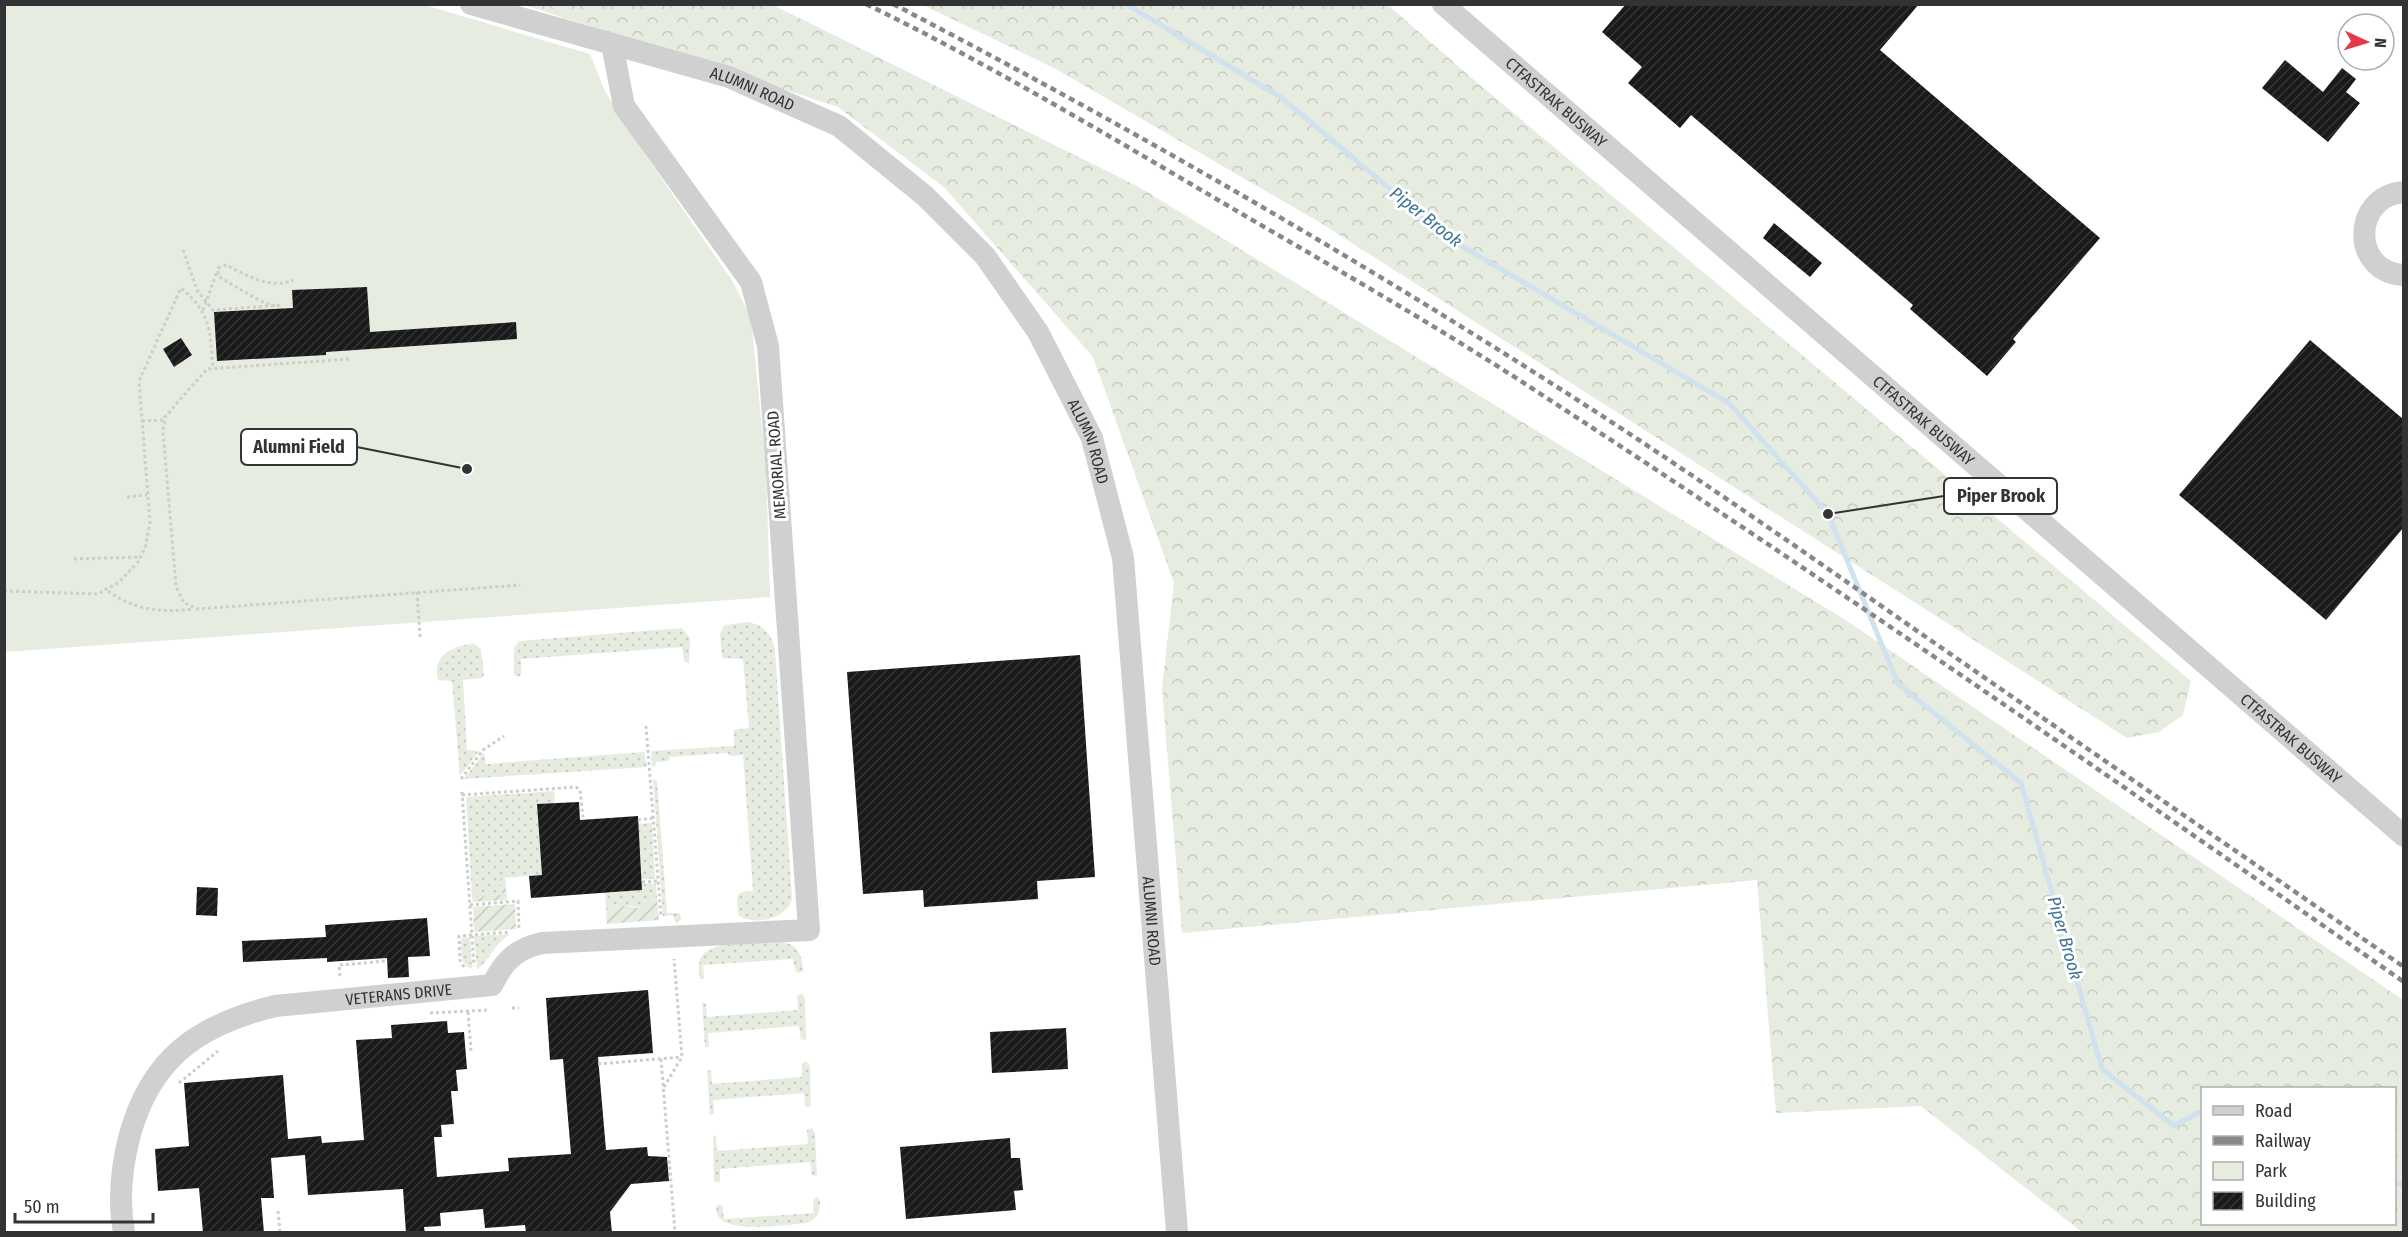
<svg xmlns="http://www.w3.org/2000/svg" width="2408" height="1237" font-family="'Fira Sans Condensed',sans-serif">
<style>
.grass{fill:url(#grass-dots)}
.forest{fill:url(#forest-crowns);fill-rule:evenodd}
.park{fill:#e6ecdf}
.garden{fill:url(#garden-furrows)}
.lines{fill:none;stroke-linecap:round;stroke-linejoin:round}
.stream{stroke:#cfe2ee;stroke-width:5}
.building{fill:url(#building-hatch)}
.path{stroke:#cdcdcd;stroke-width:3;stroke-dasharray:3 3;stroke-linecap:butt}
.minor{stroke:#d0d0d0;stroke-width:22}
.rail{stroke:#888;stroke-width:4.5;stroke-dasharray:6 4.5;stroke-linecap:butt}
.labels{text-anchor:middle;stroke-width:6;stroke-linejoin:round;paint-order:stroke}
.street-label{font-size:16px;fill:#333;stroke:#fff}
.water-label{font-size:18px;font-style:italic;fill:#3f7597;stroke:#fff}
.leader{fill:none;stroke:#333;stroke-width:2}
.callout-dot{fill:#333;stroke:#fff;stroke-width:2}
.callout{fill:#fff;stroke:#333;stroke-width:2}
.callout-label{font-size:18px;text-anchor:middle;font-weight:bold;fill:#333}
</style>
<defs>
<pattern id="grass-dots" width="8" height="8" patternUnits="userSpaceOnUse" patternTransform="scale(1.5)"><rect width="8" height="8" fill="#e6ecdf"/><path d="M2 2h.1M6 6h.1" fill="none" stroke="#c6cbc0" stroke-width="1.8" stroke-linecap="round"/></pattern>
<pattern id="forest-crowns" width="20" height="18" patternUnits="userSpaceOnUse" patternTransform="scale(1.5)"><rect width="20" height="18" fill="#e6ecdf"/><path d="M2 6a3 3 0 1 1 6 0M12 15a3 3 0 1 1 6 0" fill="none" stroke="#c6cbc0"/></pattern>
<pattern id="garden-furrows" width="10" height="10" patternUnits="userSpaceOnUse" patternTransform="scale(1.5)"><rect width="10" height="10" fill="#e6ecdf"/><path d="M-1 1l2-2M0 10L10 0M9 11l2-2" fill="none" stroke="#c6cbc0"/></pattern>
<pattern id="building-hatch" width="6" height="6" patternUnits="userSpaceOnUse" patternTransform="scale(1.5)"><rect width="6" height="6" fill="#1a1a1a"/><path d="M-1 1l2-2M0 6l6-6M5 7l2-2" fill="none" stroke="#333"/></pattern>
</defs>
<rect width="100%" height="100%" fill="#fff"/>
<!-- grass -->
<g class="grass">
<path d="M748,622C764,625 773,636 775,651L792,898C789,918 754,927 738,915L737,897L741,892L753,891L743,755L731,756L727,753L670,757L668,761L656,762L655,766L652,767L651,751L734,746V730L749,728L743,659L722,658L720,634L725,625Z"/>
<path d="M682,628L690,638L689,663L684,661L682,647L521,659V675L518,677L514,674V648L519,641Z"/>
<path d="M474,644L481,649L484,675L482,678L463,680L467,750L479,751L460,776L452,681L438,680C431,656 454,645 474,644Z"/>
<path d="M644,752L647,767L464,779L484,753L486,764Z"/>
<path d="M653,779L657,781L667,913H680L681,919L676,924L673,915L663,916Z"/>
<path d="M554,791L555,803L537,805L542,875L501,878L502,895L472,897L466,797Z"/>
<path d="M652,823L655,879H642L638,824Z"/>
<path d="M656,883L657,899L649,900L641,907L620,905L606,908L605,893L642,890V884Z"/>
<path d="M511,934C494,943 488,963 477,969L474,936Z"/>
<path d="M470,937L472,969C459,964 462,950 461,938Z"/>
<path d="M781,942C798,944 802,955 803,970L800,973L796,972L793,959L703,965L704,979H700C699,971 697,963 702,956C713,940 763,943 781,942Z"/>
<path d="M802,994L805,998L806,1040L801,1039L799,1026L708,1033L709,1047H705L702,1002L706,1004L707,1017L798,1010L797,996Z"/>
<path d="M805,1061L810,1065L811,1107L805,1106L804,1093L713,1100L714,1114L710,1115L707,1069L711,1071L712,1084L802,1077V1064Z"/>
<path d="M812,1128L815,1133L817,1176L812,1175L810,1162L720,1169V1182H714L713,1135L716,1137L717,1151L808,1144L807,1130Z"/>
<path d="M817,1197L820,1200C820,1212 818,1220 805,1223C786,1225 709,1237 717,1205H722L724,1219L814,1213L813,1200Z"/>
</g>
<!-- forest -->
<g class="forest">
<path d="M524,5H773L1139,187L1847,621L2403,1000V1232H2082L1921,1106L1776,1113L1757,880L1182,933L1162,688L1174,583L1093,357L945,188L838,107ZM2202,1088H2394V1224H2202Z"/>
<path d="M923,5H1388L1474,80L2191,681L2183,715L2159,732L2127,738L1319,222L1056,69Z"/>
</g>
<!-- park -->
<path class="park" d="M5,5H425L590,54L604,89L628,130L733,282L751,318L766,469L770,597L5,652Z"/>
<!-- garden -->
<g class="garden">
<path d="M500,878H505L507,900L473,902L472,897L502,895Z"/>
<path d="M657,899L659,920L607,924L606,908L620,905L639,908L649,900Z"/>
<path d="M515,904L516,929L474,932L473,907Z"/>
</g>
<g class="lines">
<!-- stream -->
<g class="stream">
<path d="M1126,4L1282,98L1448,238L1729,403L1828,514L1898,684L2021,783L2102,1069L2174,1126L2202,1111"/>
<path d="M2394,1184H2404"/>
</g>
</g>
<!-- building -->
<g class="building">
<path d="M1626,4H1919L1880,50L2100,238L2013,339L2016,342L1987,376L1910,309L1913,305L1691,115L1680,128L1628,83L1642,67L1602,32Z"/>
<path d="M2285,60L2323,92L2342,68L2356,79L2346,92L2360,103L2328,142L2262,88Z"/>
<path d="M1774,223L1822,263L1810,277L1763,238Z"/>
<path d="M367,287L370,332L516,322L517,339L326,352V355L217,361L214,312L293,308L292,290Z"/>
<path d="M181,338L192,355L174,367L163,349Z"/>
<path d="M2310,340L2403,419V528L2326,620L2179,495Z"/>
<path d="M1080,655L1095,877L1037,881L1038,899L924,907L923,890L863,894L847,672Z"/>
<path d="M579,802L580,820L638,816L642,890L531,898L529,876L542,875L537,804Z"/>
<path d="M197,887L218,888L217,916L196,915Z"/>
<path d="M427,918L430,956L408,957L409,977L388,978L387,958L327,962V958L243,962L242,941L326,937L325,925Z"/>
<path d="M648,990L653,1053L598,1057L606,1150L647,1147L648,1156L667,1157L669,1181L631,1184L610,1212L612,1233H526L525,1225L485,1228L483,1209L440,1213L441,1226L424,1227L425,1233H406L403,1189L308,1195L305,1155L271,1158L274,1198H261L264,1233H203L199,1188L158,1191L155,1149L189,1146L184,1083L283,1075L288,1139L321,1136L322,1143L364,1140L356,1040L392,1038L391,1025L447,1021L448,1033L464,1032L467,1069L456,1070L458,1091H451L454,1124L441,1125L442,1137H434L437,1177L509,1171L508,1158L571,1154L563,1059L550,1060L546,998Z"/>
<path d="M1066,1028L1068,1069L992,1073L990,1032Z"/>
<path d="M1010,1138L1011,1158H1020L1023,1190L1014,1191L1016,1210L906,1219L900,1147Z"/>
</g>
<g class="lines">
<!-- path -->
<g class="path">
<path d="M183,250L197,290L213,310L282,305"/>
<path d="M275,306L260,301L221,278L218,274V268L226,265C246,275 271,290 293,280"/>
<path d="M203,310L217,272"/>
<path d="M349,359L207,369L165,417L163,432L176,586L183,602L197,609L520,585"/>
<path d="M142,421L164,420"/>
<path d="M127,497L147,495"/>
<path d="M74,559L140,557"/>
<path d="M4,591L98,594L119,582L138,562L145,548L150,523L139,381L181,288C212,314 210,331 213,369"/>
<path d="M108,591C135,610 159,613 192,609"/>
<path d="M417,592L420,637"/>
<path d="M646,726L661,917"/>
<path d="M461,779L483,750L504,736"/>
<path d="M462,792L474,966"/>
<path d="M462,795L576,787L580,790L583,817"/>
<path d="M638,820L653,818"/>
<path d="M642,882L658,881"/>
<path d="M470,905L518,901L519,929"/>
<path d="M464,967L460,960L459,936L510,932"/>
<path d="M340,976L339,965L386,961"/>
<path d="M512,1008H519"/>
<path d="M468,1012L471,1051"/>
<path d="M430,1013L489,1010"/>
<path d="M661,1059L675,1232"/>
<path d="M598,1064L682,1057"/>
<path d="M179,1083L218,1051"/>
<path d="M664,1087L682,1057L674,959"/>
<path d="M278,1211L280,1232"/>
</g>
<!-- minor -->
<g class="minor">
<path id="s1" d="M471,4L729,77L839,126L925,196L985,256L1038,332L1092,438L1123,558L1177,1232"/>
<path id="s2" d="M1443,4L2404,836"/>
<path d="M2404,192C2351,196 2351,273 2404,275"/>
<path id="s3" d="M124,1232C118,1200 121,1170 129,1138C150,1058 198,1025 275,1006L492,985C504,961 516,949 542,943L809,930L768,346L751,282L624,106L612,44"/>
</g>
<!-- rail -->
<g class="rail">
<path d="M866,4C995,67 1119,142 1242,214C1340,271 1438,327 1533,389C1827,580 2116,781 2404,982"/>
<path d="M893,4C1128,126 1357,258 1579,401C1688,471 1794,545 1900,619C2067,735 2236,851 2404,967"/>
</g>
</g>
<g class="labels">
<!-- street labels -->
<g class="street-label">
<text dy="6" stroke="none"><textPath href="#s1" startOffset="294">ALUMNI ROAD</textPath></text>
<text dy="6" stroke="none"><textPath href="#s2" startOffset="150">CTFASTRAK BUSWAY</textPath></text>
<text dy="6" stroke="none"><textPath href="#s2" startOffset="636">CTFASTRAK BUSWAY</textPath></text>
<text dy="6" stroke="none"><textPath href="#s1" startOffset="798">ALUMNI ROAD</textPath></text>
<text transform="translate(776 465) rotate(-94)" y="6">MEMORIAL ROAD</text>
<text dy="6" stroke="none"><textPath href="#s2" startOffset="1122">CTFASTRAK BUSWAY</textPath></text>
<text dy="6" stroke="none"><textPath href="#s1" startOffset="1284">ALUMNI ROAD</textPath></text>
<text dy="6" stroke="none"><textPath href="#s3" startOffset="428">VETERANS DRIVE</textPath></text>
</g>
<!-- water labels -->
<g class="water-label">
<text transform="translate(1426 217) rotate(38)" y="6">Piper Brook</text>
<text transform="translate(2065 938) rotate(74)" y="6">Piper Brook</text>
</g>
</g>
<!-- callouts -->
<path class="leader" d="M467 469L357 447M1828 514L1944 496"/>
<g class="callout-dot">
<circle cx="467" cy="469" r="6"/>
<circle cx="1828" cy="514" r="6"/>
</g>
<g class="callout">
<rect x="241" y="429" width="116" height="36" rx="6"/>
<rect x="1944" y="478" width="113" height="36" rx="6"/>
</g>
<g class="callout-label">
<text x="299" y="453">Alumni Field</text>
<text x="2001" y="502">Piper Brook</text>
</g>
<!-- border -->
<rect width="2408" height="1237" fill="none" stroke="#333333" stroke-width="12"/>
<!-- legend -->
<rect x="2201" y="1087" width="195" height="138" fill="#ffffff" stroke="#adadad" stroke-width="1.5"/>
<rect x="2213" y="1106" width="30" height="9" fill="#d0d0d0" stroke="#adadad" stroke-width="1.5"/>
<text x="2255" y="1117" font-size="18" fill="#333333">Road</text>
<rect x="2213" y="1136" width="30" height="9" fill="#888888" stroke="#adadad" stroke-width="1.5"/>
<text x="2255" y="1147" font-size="18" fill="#333333">Railway</text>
<rect x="2213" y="1162" width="30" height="18" fill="#e6ecdf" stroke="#adadad" stroke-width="1.5"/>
<text x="2255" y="1177" font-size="18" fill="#333333">Park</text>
<rect x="2213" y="1192" width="30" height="18" fill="url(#building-hatch)" stroke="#adadad" stroke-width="1.5"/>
<text x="2255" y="1207" font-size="18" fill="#333333">Building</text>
<!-- north arrow -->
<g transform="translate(2366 42) rotate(94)"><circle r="28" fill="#ffffff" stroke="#adadad" stroke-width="1.5"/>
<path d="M0-4.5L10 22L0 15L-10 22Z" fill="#e63946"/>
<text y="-9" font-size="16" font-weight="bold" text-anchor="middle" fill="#333333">N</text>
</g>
<!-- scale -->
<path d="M15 1213v9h138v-9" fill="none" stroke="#333333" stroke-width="3"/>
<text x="24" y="1213" font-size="18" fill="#333333" stroke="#ffffff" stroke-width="4.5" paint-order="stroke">50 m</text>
</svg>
